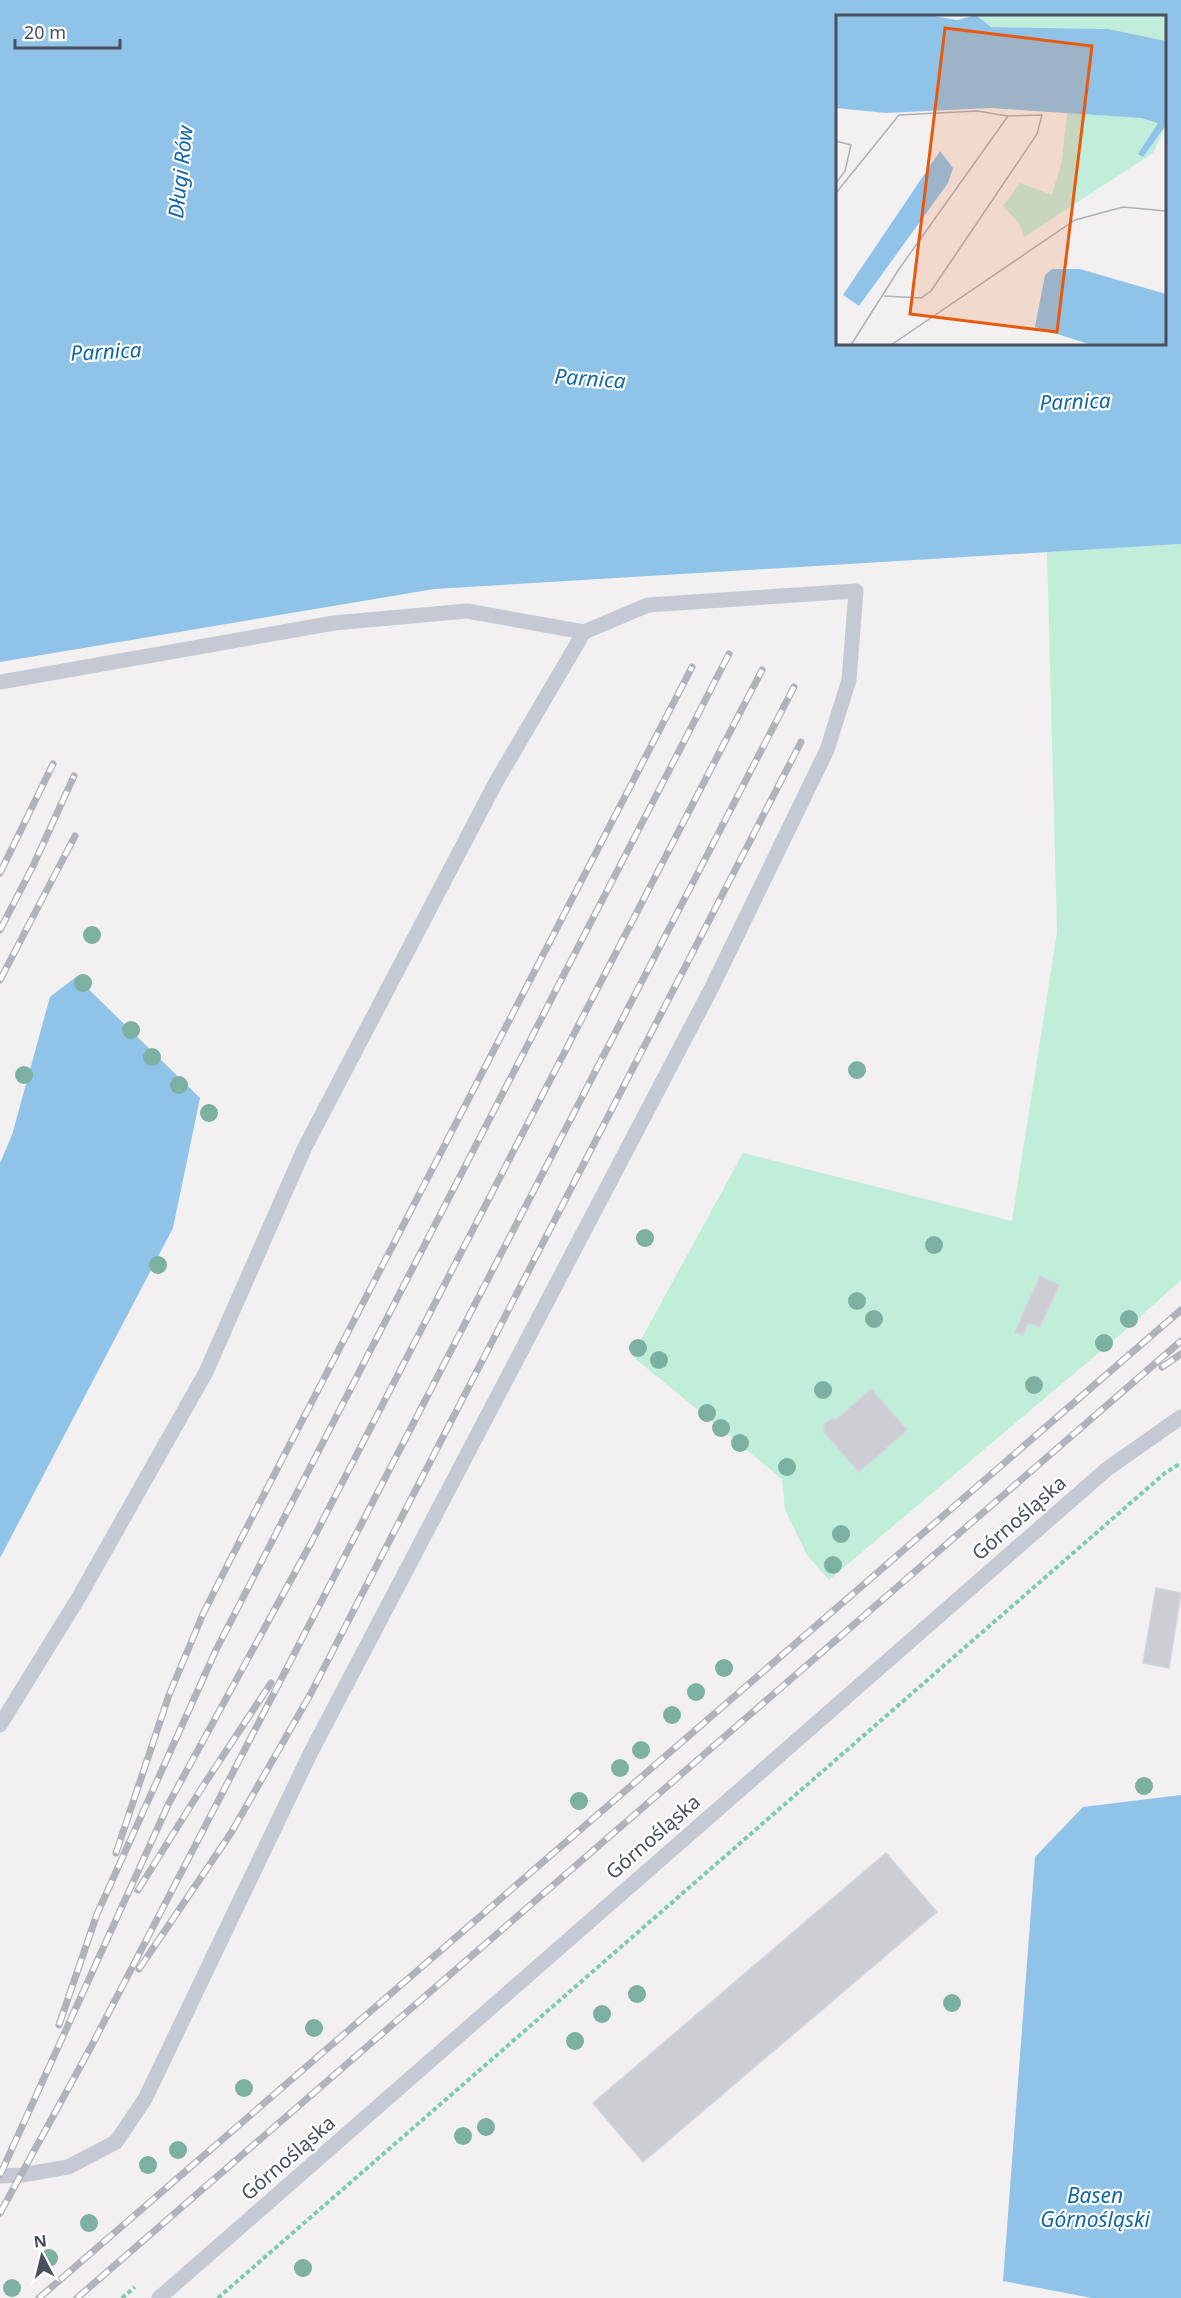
<svg xmlns="http://www.w3.org/2000/svg" width="1181" height="2298" font-family="'Noto Sans',sans-serif">
<style>
.green{fill:#c1eddb}
.water{fill:#90c3e8;fill-rule:evenodd}
.building{fill:#cdced4;stroke:#d4d5db;stroke-width:1.5}
.lines{fill:none;stroke-linecap:round;stroke-linejoin:round}
.path{stroke:#7acab4;stroke-width:4;stroke-dasharray:4.5 3;stroke-linecap:butt}
.service{stroke:#c4c9d4;stroke-width:15}
.rail-casing{stroke:#b2b3ba;stroke-width:7}
.rail{stroke:#fff;stroke-width:4.5;stroke-dasharray:14;stroke-linecap:butt}
.tree{fill:#7cb0a1}
.labels{text-anchor:middle;stroke-width:4.5;stroke-linejoin:round;paint-order:stroke}
.street-label{font-size:20px;fill:#494f5c;stroke:#fff}
.water-label{font-size:21px;font-style:italic;fill:#1367a5;stroke:#fff}
.inset-road{fill:none;stroke:#aeb0b5;stroke-width:1.5}
.view{fill:#e8590c;fill-opacity:0.15;stroke:#e8590c;stroke-width:3}
.inset-edge{fill:none;stroke:#494f5c;stroke-width:3}
</style>
<rect width="100%" height="100%" fill="#f2f0f0"/>
<!-- green -->
<path class="green" d="M1181,544V1280L1121,1334L829,1580L807,1555L785,1510L782,1479L632,1356L743,1153L1012,1221L1057,932L1047,552Z"/>
<!-- water -->
<g class="water">
<path d="M0,0H1181V544L434,589L0,662ZM838,16H1164V344H838Z"/>
<path d="M76,977L200,1098L173,1228L0,1558V1163L12,1135L50,997Z"/>
<path d="M1181,1795V2298H1092L1003,2281L1035,1857L1083,1807Z"/>
</g>
<!-- building -->
<g class="building">
<path d="M1040,1276L1059,1285L1040,1327L1028,1323L1023,1335L1015,1332Z"/>
<path d="M871,1389L907,1430L859,1472L824,1432V1425L831,1419H837Z"/>
<path d="M1156,1588L1181,1593L1169,1668L1143,1663Z"/>
<path d="M886,1853L937,1912L643,2162L593,2103Z"/>
</g>
<g class="lines">
<!-- path -->
<g class="path">
<path d="M122,2298L135,2287"/>
<path d="M218,2298L1165,1473L1181,1463"/>
</g>
<!-- service -->
<g class="service">
<path d="M0,682L334,623L467,611L584,632"/>
<path d="M0,1725L79,1597L206,1372L305,1147L496,782L584,632L648,605L856,591L849,680L827,750L711,989L311,1752L145,2099L116,2142L68,2167L22,2175L0,2176"/>
<path d="M159,2298L1107,1469L1181,1417"/>
</g>
<defs>
<g id="rail">
<path d="M0,873L53,764"/>
<path d="M0,930L33,866L74,776"/>
<path d="M0,980L75,836"/>
<path d="M1162,1367L1181,1354"/>
<path d="M116,1853L169,1695L203,1614L228,1564L692,667"/>
<path d="M138,1890L203,1786L271,1683"/>
<path d="M139,1969L231,1833L310,1695L801,742"/>
<path d="M59,2025L97,1914L216,1650L729,654"/>
<path d="M0,2175L169,1803L311,1543L762,670"/>
<path d="M0,2213L92,2045L794,687"/>
<path d="M39,2298L1181,1310"/>
<path d="M77,2298L1181,1341"/>
</g>
</defs>
<!-- rail casing -->
<use href="#rail" class="rail-casing"/>
<!-- rail -->
<use href="#rail" class="rail"/>
</g>
<!-- trees -->
<g class="tree">
<circle cx="92" cy="935" r="9"/>
<circle cx="83" cy="983" r="9"/>
<circle cx="131" cy="1030" r="9"/>
<circle cx="152" cy="1057" r="9"/>
<circle cx="857" cy="1070" r="9"/>
<circle cx="24" cy="1075" r="9"/>
<circle cx="179" cy="1085" r="9"/>
<circle cx="209" cy="1113" r="9"/>
<circle cx="645" cy="1238" r="9"/>
<circle cx="934" cy="1245" r="9"/>
<circle cx="158" cy="1265" r="9"/>
<circle cx="857" cy="1301" r="9"/>
<circle cx="874" cy="1319" r="9"/>
<circle cx="1129" cy="1319" r="9"/>
<circle cx="1104" cy="1343" r="9"/>
<circle cx="638" cy="1348" r="9"/>
<circle cx="659" cy="1360" r="9"/>
<circle cx="1034" cy="1385" r="9"/>
<circle cx="823" cy="1390" r="9"/>
<circle cx="707" cy="1413" r="9"/>
<circle cx="721" cy="1428" r="9"/>
<circle cx="740" cy="1443" r="9"/>
<circle cx="787" cy="1467" r="9"/>
<circle cx="841" cy="1534" r="9"/>
<circle cx="833" cy="1565" r="9"/>
<circle cx="724" cy="1668" r="9"/>
<circle cx="696" cy="1692" r="9"/>
<circle cx="672" cy="1715" r="9"/>
<circle cx="641" cy="1750" r="9"/>
<circle cx="620" cy="1768" r="9"/>
<circle cx="1144" cy="1786" r="9"/>
<circle cx="579" cy="1801" r="9"/>
<circle cx="637" cy="1994" r="9"/>
<circle cx="952" cy="2003" r="9"/>
<circle cx="602" cy="2014" r="9"/>
<circle cx="314" cy="2028" r="9"/>
<circle cx="575" cy="2041" r="9"/>
<circle cx="244" cy="2088" r="9"/>
<circle cx="486" cy="2127" r="9"/>
<circle cx="463" cy="2136" r="9"/>
<circle cx="178" cy="2150" r="9"/>
<circle cx="148" cy="2165" r="9"/>
<circle cx="89" cy="2223" r="9"/>
<circle cx="49" cy="2258" r="9"/>
<circle cx="303" cy="2268" r="9"/>
<circle cx="12" cy="2288" r="9"/>
</g>
<g class="labels">
<!-- street labels -->
<g class="street-label">
<text transform="translate(1019 1518) rotate(-41)" y="7">Górnośląska</text>
<text transform="translate(653 1837) rotate(-41)" y="7">Górnośląska</text>
<text transform="translate(288 2158) rotate(-41)" y="7">Górnośląska</text>
</g>
<!-- water labels -->
<g class="water-label">
<text transform="translate(181 172) rotate(-84)" y="7">Długi Rów</text>
<text transform="translate(106 352) rotate(-3)" y="7">Parnica</text>
<text transform="translate(590 379) rotate(4)" y="7">Parnica</text>
<text transform="translate(1075 402) rotate(-2)" y="7">Parnica</text>
<text x="1095" y="2203">Basen<tspan x="1095" dy="24">Górnośląski</tspan></text>
</g>
</g>
<!-- overview -->
<g transform="translate(836 15)">
<rect width="330" height="330" fill="#f2f0f0"/>
<path d="M140,0H330V26L272,14L155,12ZM231,98L305,103L330,110L317,138L188,222L184,209L167,191L184,168L216,180L226,145Z" fill="#c1eddb"/>
<path d="M0,0H92L121,5L140,0L155,12L272,14L330,26V110L307,142L302,139L322,108L305,103L154,93L50,98L0,93ZM104,136L117,153L112,168L23,291L7,280ZM216,254H244L330,279V330H256L199,312L209,260Z" fill="#90c3e8"/>
<path class="inset-road" d="M0,126L15,130L9,156L0,168M0,178L63,100L141,96L172,101M15,330L63,254L172,101L206,100L201,119L95,276L85,283L48,281M55,330L239,205L287,192L330,196"/>
<path class="view" d="M109,13L256,31L221,317L74,299Z"/>
<rect width="330" height="330" class="inset-edge"/>
</g>
<!-- north arrow -->
<g transform="translate(42 2256) rotate(353)" stroke="#ffffff" stroke-width="4.5" paint-order="stroke">
<path d="M0-4.5L10 22L0 15L-10 22Z" fill="#494f5c"/>
<text y="-9" font-size="16" font-weight="bold" text-anchor="middle" fill="#494f5c">N</text>
</g>
<!-- scale -->
<path d="M15 39v9h105v-9" fill="none" stroke="#494f5c" stroke-width="3"/>
<text x="24" y="39" font-size="18" fill="#494f5c" stroke="#ffffff" stroke-width="4.5" paint-order="stroke">20 m</text>
</svg>
